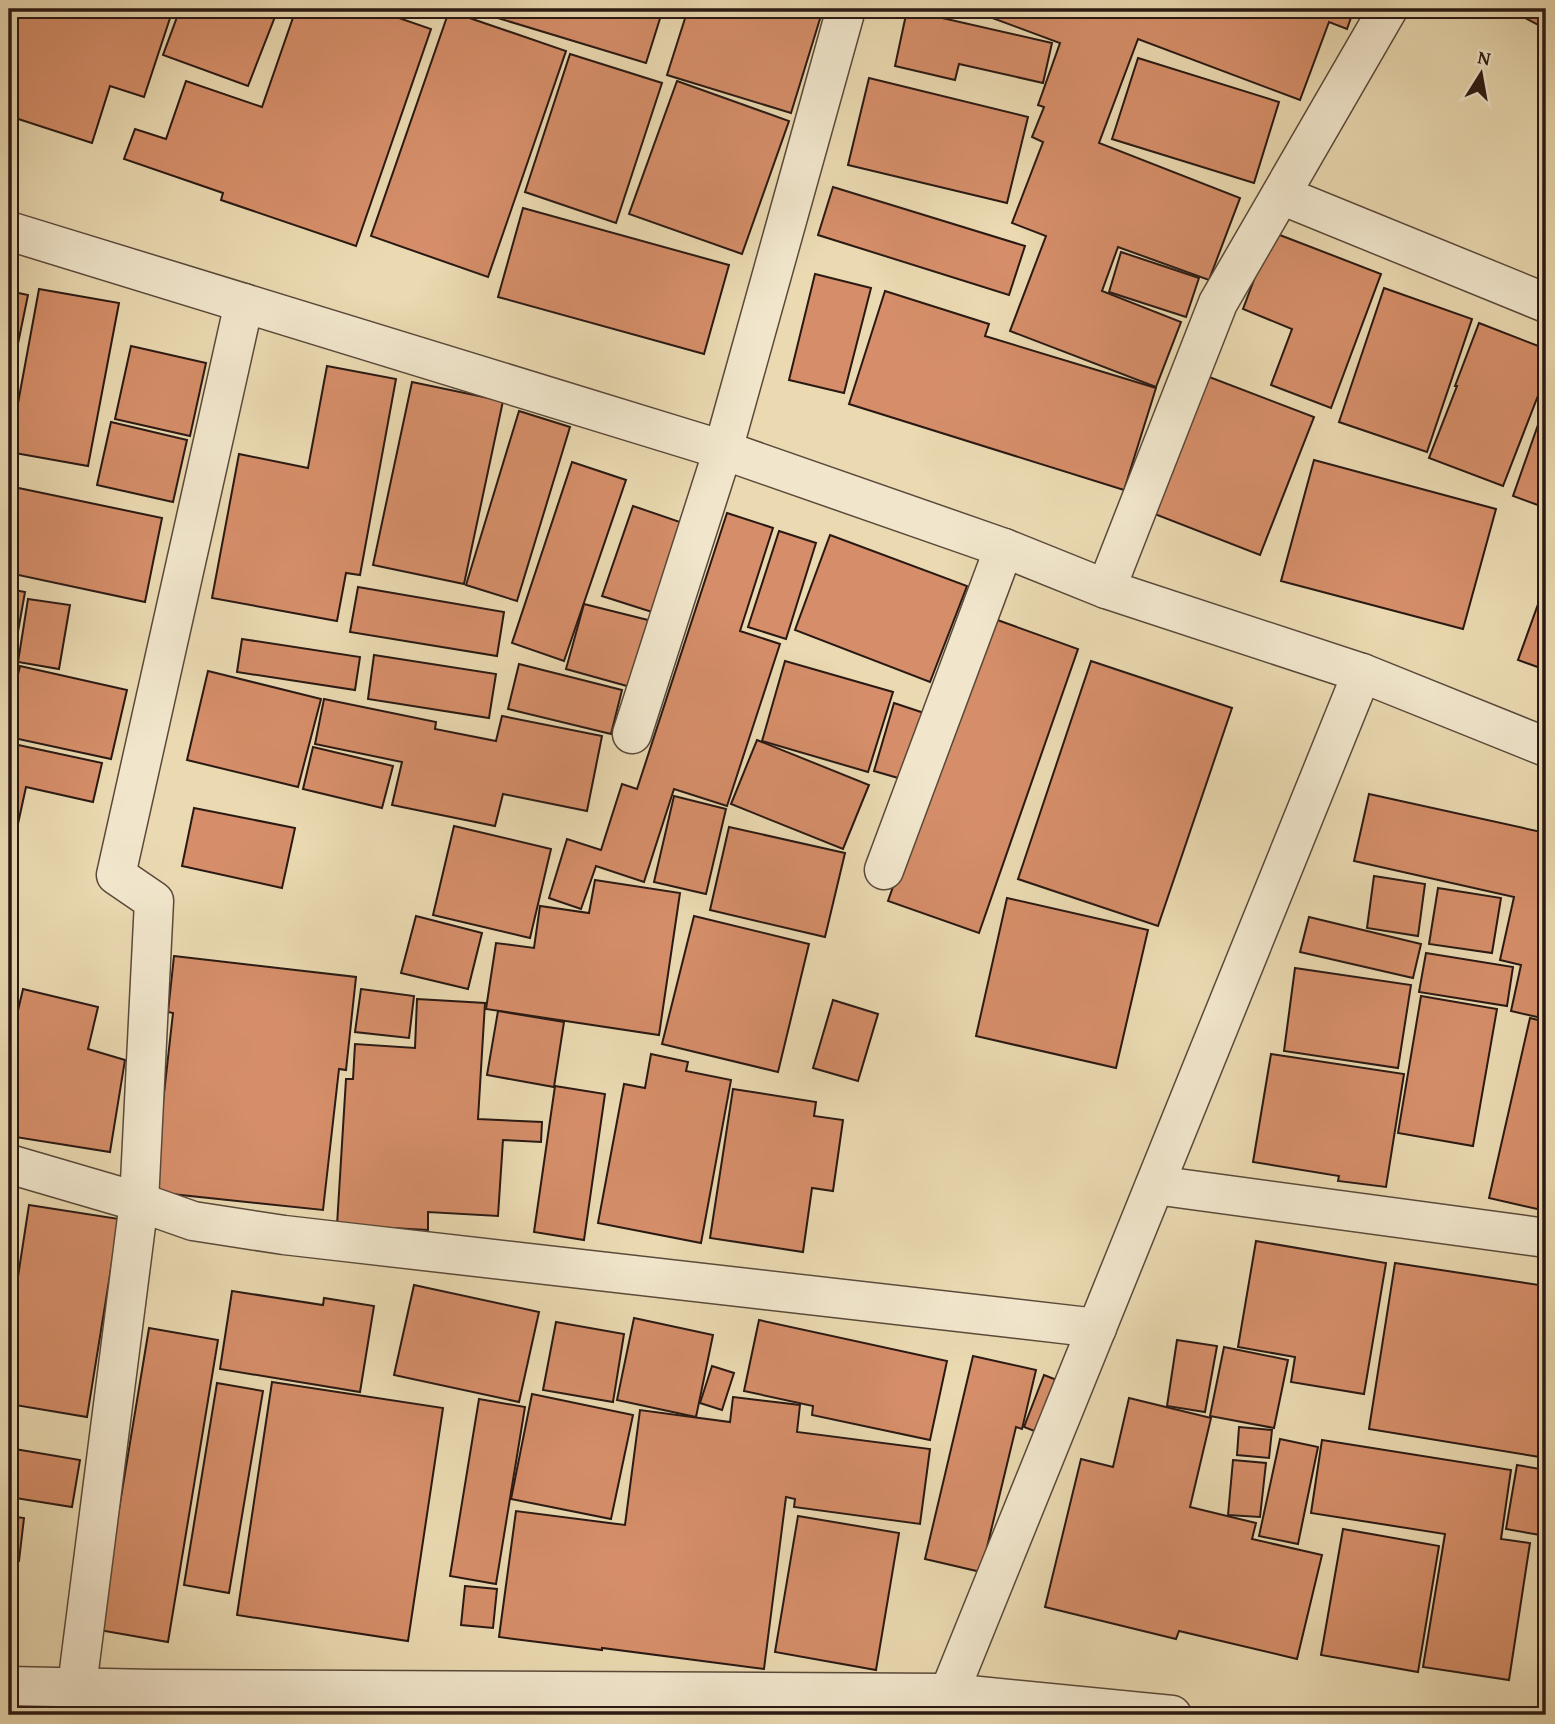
<svg xmlns="http://www.w3.org/2000/svg" width="1555" height="1724" font-family="'Gentium Book Plus',serif">
<style>
.building{fill:#d58e69;stroke:#2a1913;stroke-width:2}
.lines{fill:none;stroke-linecap:round;stroke-linejoin:round}
.minor-casing{stroke:#5a493a;stroke-width:41}
.minor{stroke:#f1e6cc;stroke-width:38}
</style>
<rect width="100%" height="100%" fill="#ead9b1"/>
<filter id="stains"><feTurbulence type="fractalNoise" baseFrequency=".00286" numOctaves="4"/><feColorMatrix values="0 0 0 0 .2 0 0 0 0 .09 0 0 0 0 .02 0 0 0 .5 -.17"/></filter>
<radialGradient id="worn" r=".72"><stop offset=".6" stop-color="#630" stop-opacity="0"/><stop offset="1" stop-color="#630" stop-opacity=".3"/></radialGradient>
<!-- building -->
<g class="building">
<path d="M19,9H173L144,97L110,86L92,143L9,116V40Z"/>
<path d="M180,9H278L248,86L163,55Z"/>
<path d="M296,9H373L431,29L356,246L221,200L223,193L124,159L135,129L166,139L186,81L262,107Z"/>
<path d="M468,9H663L646,63Z"/>
<path d="M688,9H823L791,113L667,75Z"/>
<path d="M968,9H1354L1347,29L1329,22L1300,100L1138,39L1099,143L1240,198L1209,280L1118,247L1102,291L1181,322L1156,387L1010,331L1046,236L1012,223L1043,142L1032,137L1044,107L1038,105L1060,43Z"/>
<path d="M1508,9H1546V29Z"/>
<path d="M907,10L1052,43L1043,83L959,64L955,80L895,66Z"/>
<path d="M449,11L566,51L488,277L371,236Z"/>
<path d="M570,54L662,83L616,223L525,192Z"/>
<path d="M1138,58L1279,102L1254,183L1112,139Z"/>
<path d="M869,78L1028,117L1007,203L848,165Z"/>
<path d="M677,81L789,121L742,254L629,214Z"/>
<path d="M833,187L1025,246L1009,295L818,235Z"/>
<path d="M523,208L729,265L704,354L498,297Z"/>
<path d="M1272,232L1381,274L1331,408L1271,385L1292,329L1243,309Z"/>
<path d="M1121,252L1199,278L1186,317L1109,292Z"/>
<path d="M815,274L871,288L844,393L789,380Z"/>
<path d="M1384,288L1472,319L1427,452L1339,422Z"/>
<path d="M39,289L119,303L88,466L9,452Z"/>
<path d="M9,291L28,295L9,387Z"/>
<path d="M885,291L989,324L985,336L1156,388L1124,490L849,404Z"/>
<path d="M1479,323L1546,349V375L1503,486L1429,458L1457,386H1455Z"/>
<path d="M131,346L206,363L190,436L115,419Z"/>
<path d="M327,366L396,379L360,575L346,573L337,621L212,598L239,454L308,468Z"/>
<path d="M1204,375L1314,417L1260,555L1152,513Z"/>
<path d="M412,382L503,401L464,584L373,565Z"/>
<path d="M1546,402V508L1513,496Z"/>
<path d="M519,411L570,427L517,601L466,585Z"/>
<path d="M111,422L187,440L173,502L97,485Z"/>
<path d="M1314,460L1496,509L1463,629L1281,581Z"/>
<path d="M572,462L626,480L564,661L512,643Z"/>
<path d="M9,486L162,518L145,602L9,573Z"/>
<path d="M633,506L683,523L652,612L602,596Z"/>
<path d="M727,513L773,528L740,631L780,644L727,806L674,789L644,882L596,866L581,909L549,898L567,839L601,850L622,784L637,789Z"/>
<path d="M779,531L816,543L786,639L748,627Z"/>
<path d="M830,535L967,586L930,682L795,630Z"/>
<path d="M1546,582V670L1518,660Z"/>
<path d="M358,587L504,612L497,656L350,632Z"/>
<path d="M9,589L25,592L13,660L9,659Z"/>
<path d="M28,599L70,605L59,669L18,662Z"/>
<path d="M584,604L652,621L634,688L566,669Z"/>
<path d="M989,617L1078,649L979,933L888,901Z"/>
<path d="M242,639L360,657L355,690L237,672Z"/>
<path d="M374,655L496,674L489,718L368,699Z"/>
<path d="M785,661L893,692L868,772L762,741Z"/>
<path d="M1091,661L1232,708L1158,926L1018,879Z"/>
<path d="M519,664L622,690L611,734L508,709Z"/>
<path d="M20,666L127,690L111,759L9,737V695H13Z"/>
<path d="M208,671L321,699L298,787L187,760Z"/>
<path d="M324,699L436,722L435,729L496,741L502,716L602,736L587,811L503,794L495,826L392,805L402,762L315,744Z"/>
<path d="M894,703L933,716L912,782L874,771Z"/>
<path d="M757,740L869,785L843,849L731,804Z"/>
<path d="M9,743L102,763L93,802L26,787L9,865Z"/>
<path d="M313,747L393,766L382,808L303,789Z"/>
<path d="M1369,794L1546,833V1019L1511,1011L1521,965L1500,960L1514,897L1354,861Z"/>
<path d="M674,796L726,809L706,894L654,882Z"/>
<path d="M194,808L295,828L282,888L182,866Z"/>
<path d="M454,826L551,849L530,938L433,915Z"/>
<path d="M729,827L845,853L825,937L710,910Z"/>
<path d="M1374,876L1425,884L1418,936L1367,928Z"/>
<path d="M595,880L680,893L659,1035L486,1009L496,943L534,948L540,906L589,913Z"/>
<path d="M1438,888L1501,898L1492,953L1429,944Z"/>
<path d="M1007,898L1148,930L1116,1068L976,1036Z"/>
<path d="M416,916L482,933L468,989L401,973Z"/>
<path d="M694,916L809,944L778,1072L662,1044Z"/>
<path d="M1309,917L1421,944L1413,978L1300,952Z"/>
<path d="M1426,953L1513,967L1507,1006L1419,992Z"/>
<path d="M174,956L356,977L346,1070L339,1069L323,1210L153,1192L173,1013L168,1012Z"/>
<path d="M1295,968L1411,985L1398,1068L1284,1051Z"/>
<path d="M9,977L13,978L9,1002Z"/>
<path d="M23,989L98,1007L88,1049L125,1060L110,1152L9,1136V1049Z"/>
<path d="M361,989L414,996L409,1038L355,1032Z"/>
<path d="M1421,996L1497,1009L1473,1146L1398,1133Z"/>
<path d="M417,999L485,1003L478,1119L542,1122L541,1142L503,1140L498,1216L428,1212V1230L337,1225L346,1079H353L355,1044L415,1048Z"/>
<path d="M833,1000L878,1014L858,1081L813,1068Z"/>
<path d="M498,1011L564,1022L554,1087L487,1075Z"/>
<path d="M1530,1018L1546,1022V1211L1489,1198Z"/>
<path d="M651,1054L688,1062L686,1071L731,1080L701,1243L598,1223L624,1084L645,1088Z"/>
<path d="M1271,1054L1404,1074L1386,1187L1338,1181L1339,1176L1253,1162Z"/>
<path d="M555,1086L605,1094L584,1240L534,1232Z"/>
<path d="M733,1089L816,1102L814,1116L843,1120L833,1191L812,1188L803,1252L710,1238Z"/>
<path d="M29,1205L119,1219L87,1417L9,1404V1322H11Z"/>
<path d="M9,1227H13L9,1256Z"/>
<path d="M1256,1241L1386,1263L1364,1394L1291,1382L1295,1357L1238,1347Z"/>
<path d="M1395,1263L1546,1286V1458L1369,1429Z"/>
<path d="M414,1285L539,1312L519,1402L394,1375Z"/>
<path d="M232,1291L323,1305L324,1298L374,1306L360,1392L220,1369Z"/>
<path d="M634,1318L713,1335L696,1417L617,1400Z"/>
<path d="M759,1320L947,1361L930,1440L812,1415L813,1406L744,1391Z"/>
<path d="M556,1322L624,1334L613,1402L543,1390Z"/>
<path d="M149,1328L218,1340L168,1642L99,1630Z"/>
<path d="M1177,1340L1217,1346L1205,1412L1167,1406Z"/>
<path d="M1224,1347L1288,1360L1274,1428L1210,1416Z"/>
<path d="M973,1356L1036,1370L1022,1429L1016,1427L981,1572L925,1559Z"/>
<path d="M712,1366L734,1373L722,1410L700,1403Z"/>
<path d="M1044,1375L1067,1384L1047,1436L1024,1427Z"/>
<path d="M272,1382L443,1408L408,1641L237,1615Z"/>
<path d="M217,1383L263,1391L229,1593L184,1585Z"/>
<path d="M532,1394L633,1415L611,1519L511,1499Z"/>
<path d="M733,1397L800,1405L797,1432L930,1449L920,1524L794,1507L795,1499L786,1497L764,1669L602,1648V1650L499,1637L516,1511L625,1525L640,1410L730,1422Z"/>
<path d="M1129,1398L1211,1418L1190,1507L1256,1523L1252,1539L1322,1555L1297,1659L1179,1631L1176,1639L1045,1607L1081,1459L1113,1467Z"/>
<path d="M479,1399L525,1407L496,1584L450,1576Z"/>
<path d="M1239,1427L1272,1430L1269,1458L1237,1455Z"/>
<path d="M1280,1439L1318,1447L1298,1544L1259,1536Z"/>
<path d="M1322,1440L1511,1470L1501,1539L1530,1543L1509,1680L1423,1667L1445,1534L1311,1513Z"/>
<path d="M9,1448L80,1460L72,1507L9,1497Z"/>
<path d="M1233,1460L1266,1463L1260,1517L1228,1515Z"/>
<path d="M1517,1465L1546,1470V1536L1506,1529Z"/>
<path d="M9,1516L24,1518L19,1561L9,1560Z"/>
<path d="M798,1516L899,1533L876,1670L775,1652Z"/>
<path d="M1343,1529L1439,1546L1418,1672L1321,1655Z"/>
<path d="M465,1586L497,1589L493,1628L461,1625Z"/>
</g>
<g class="lines">
<defs>
<g id="minor">
<path d="M1281,195L1546,303"/>
<path d="M9,231L723,450L1004,548L1106,589L1362,673L949,1693V1715"/>
<path d="M1106,589L1218,303L1388,9"/>
<path d="M1362,673L1546,747"/>
<path d="M632,734L723,450L846,9"/>
<path d="M884,870L1004,548"/>
<path d="M9,1164L139,1202L193,1221L284,1235L1097,1328"/>
<path d="M1155,1185L1546,1238"/>
<path d="M9,1686L153,1689L949,1693L1172,1715"/>
<path d="M77,1686L139,1202L154,901L116,875L244,303"/>
</g>
</defs>
<!-- minor casing -->
<use href="#minor" class="minor-casing"/>
<!-- minor -->
<use href="#minor" class="minor"/>
</g>
<!-- margin -->
<rect width="1555" height="1724" fill="none" stroke="#ead9b1" stroke-width="35"/>
<rect x="10" y="10" width="1534" height="1703" fill="none" stroke="#2a1913" stroke-width="3.5"/>
<rect x="18" y="18" width="1520" height="1689" fill="none" stroke="#2a1913" stroke-width="2"/>
<!-- north arrow -->
<g transform="translate(1481 74) rotate(11)" stroke="#f1e6cc" stroke-width="5" paint-order="stroke">
<path d="M0-5L12 26L0 18L-12 26Z" fill="#2a1913"/>
<text y="-10" font-size="19" font-weight="bold" text-anchor="middle" fill="#2a1913">N</text>
</g>
<rect width="100%" height="100%" filter="url(#stains)"/>
<rect width="100%" height="100%" fill="url(#worn)"/>
</svg>
